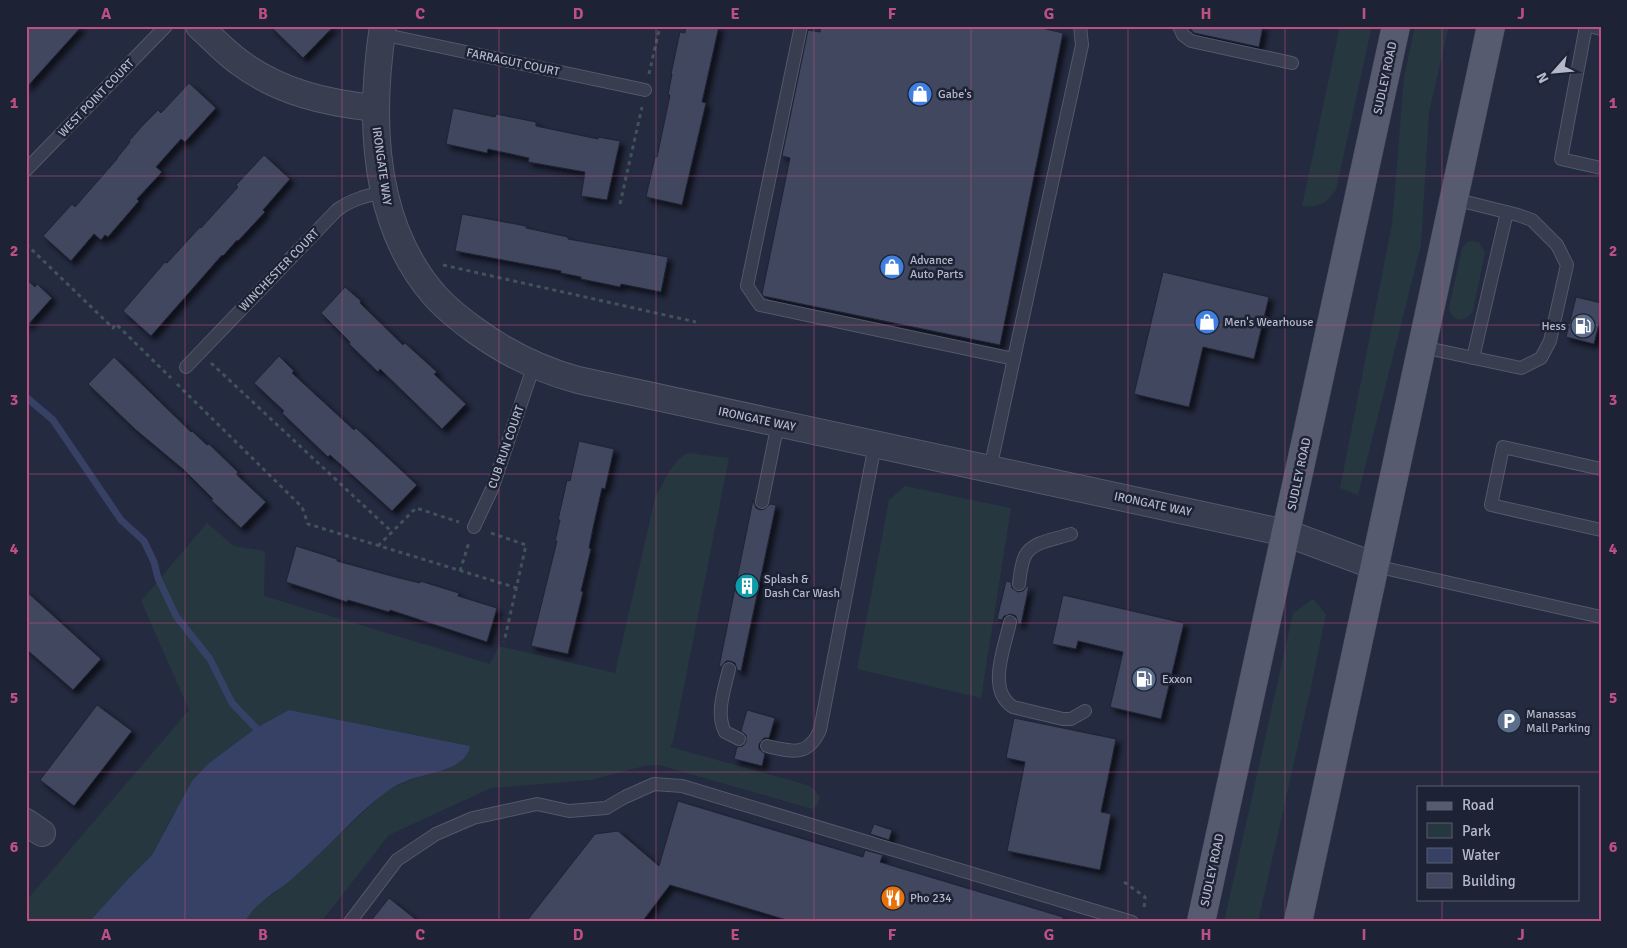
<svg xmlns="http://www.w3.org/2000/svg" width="1627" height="948" font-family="Signika,sans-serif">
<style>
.green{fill:#263740}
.water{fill:#374166}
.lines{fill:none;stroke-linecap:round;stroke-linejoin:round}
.stream{stroke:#374166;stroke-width:7}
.building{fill:#40465f;stroke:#1f2436;filter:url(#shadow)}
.service-casing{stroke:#53586a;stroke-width:14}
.minor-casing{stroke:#53586a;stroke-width:28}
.primary-casing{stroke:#414658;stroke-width:29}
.path{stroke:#41535a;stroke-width:3;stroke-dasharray:4 4;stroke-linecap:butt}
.service{stroke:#383d4f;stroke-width:12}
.minor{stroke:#383d4f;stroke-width:26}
.primary{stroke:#565b6f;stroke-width:28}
.grid{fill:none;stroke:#bd5082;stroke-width:1;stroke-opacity:0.55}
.labels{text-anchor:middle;stroke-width:5;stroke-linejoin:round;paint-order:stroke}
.street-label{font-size:12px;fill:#b4b8ca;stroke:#1d2234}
.poi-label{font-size:12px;fill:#b4b8ca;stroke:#1d2234;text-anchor:start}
.neatline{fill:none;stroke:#bd5082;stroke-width:2}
.grid-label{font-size:16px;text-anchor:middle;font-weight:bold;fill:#bd5082}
</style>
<defs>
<filter id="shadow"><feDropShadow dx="4.5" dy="4.5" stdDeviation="2.5" flood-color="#0009"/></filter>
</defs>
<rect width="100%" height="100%" fill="#242a3f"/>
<!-- green -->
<g class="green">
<path d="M1340,26H1372L1336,190C1325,204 1319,208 1302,206Z"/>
<path d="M1415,26H1449L1429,112L1421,245L1358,495L1340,488L1392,224L1404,78Z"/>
<path d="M1472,241L1479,242L1485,253L1473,311C1466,323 1452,323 1449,308L1462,248L1467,242Z"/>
<path d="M688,453L729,458L673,742L670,747L801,783L813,788L820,797L817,806L812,809L659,765L644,766L591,780L491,788L389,835L321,922H245L249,913L261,901L272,895L292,879L386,791L424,774L441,770L470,746L289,710L256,728L209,763L173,815L152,855L129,878L89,922H26V901L189,710L141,601L207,523L234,546L265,551L264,596L490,664L499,646L615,673L655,498C664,482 671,462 688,453Z"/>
<path d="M905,486L1011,508L981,698L857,669L889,500Z"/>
<path d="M1313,599L1326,614L1310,692L1258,922H1224L1293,613Z"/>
</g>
<!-- water -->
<path class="water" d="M289,710L470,746C465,772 425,772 404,782C387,789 375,801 361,813C338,835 316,858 292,879C276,893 255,902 245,922H89L129,878L152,855L192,781L209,763L256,728Z"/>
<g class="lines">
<!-- stream -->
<path class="stream" d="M26,397L53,420L121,520L144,541L154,562L158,578L176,616L210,659L232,703L256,728"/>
</g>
<!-- building -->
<g class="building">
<path d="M26,26H82L26,88Z"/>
<path d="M270,26H334L303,58Z"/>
<path d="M686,26H719L702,102L706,103L682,205L646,197L655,157H657L670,95H668L672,74H671L680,32L685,33Z"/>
<path d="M821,26H1033L1063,33L1000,345L763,296L762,294L790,158L782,156L808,30L820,32Z"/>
<path d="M1188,26H1263L1259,47L1194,33Z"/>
<path d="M189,83L216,108L185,142L181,139L156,167L162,172L137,199L139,201L108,237L105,235L101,240L94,234L71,261L43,236L72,204L75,207L117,159V158L130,142L129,141L143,125L158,110L161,113Z"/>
<path d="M453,108L495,117L496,114L536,122V126L598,139V137L620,141L607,200L581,196L585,172L528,162L529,158L488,149L487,153L446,144Z"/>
<path d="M264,155L290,179L263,210L265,212L238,241L237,240L223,256L222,255L151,336L123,311L165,262L167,263L200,227L201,228L238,187L236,185Z"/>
<path d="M462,214L526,226V228L568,237V239L668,257L661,292L621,284L620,287L581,279V277L561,273V271L455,251Z"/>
<path d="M1163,272L1269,297L1254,359L1203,347L1189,407L1134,394Z"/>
<path d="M26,279L35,287L37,284L52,298L26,327Z"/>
<path d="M345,287L361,301L360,303L403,345L405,343L437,372L434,374L466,404L442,429L380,369L378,372L349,344L350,342L321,313Z"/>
<path d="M1576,297L1601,303V316L1594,344L1566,337Z"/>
<path d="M279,356L294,371L292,373L354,430L356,428L417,485L392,511L330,455L328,457L282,413L284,411L254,383Z"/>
<path d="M114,357L191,432L192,431L207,445L209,444L238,472L236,474L266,502L241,528L211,500L213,499L184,470L136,430L88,384Z"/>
<path d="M579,441L614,449L605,489L602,488L593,528L589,548L591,549L581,591L583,592L568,654L531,646L557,541H555L560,520H558L567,480L570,481Z"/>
<path d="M753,500L756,508L760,510L765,509L770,504L776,505L741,671L737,670L735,663L730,661H726L721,667H719Z"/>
<path d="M296,546L337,559V561L399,578L420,583V581L459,593L458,596L497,608L487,642L390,610L389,612L348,600L347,602L286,582Z"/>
<path d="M1006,581L1011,582L1012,588L1018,592L1023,591L1027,586H1029L1021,624H1018L1016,616L1011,614L1004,616L1002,620L997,619Z"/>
<path d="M26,591L101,659L73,690L26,649Z"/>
<path d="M1063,595L1184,623L1161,719L1110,707L1123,652L1078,641L1076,649L1052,644Z"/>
<path d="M97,705L132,731L74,806L40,780Z"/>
<path d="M747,710L775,718L769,738H764L759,744V749L765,754L762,766L734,759L737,747L743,746L746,742V735L741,731Z"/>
<path d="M1014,718L1116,739L1101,812L1111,814L1100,870L1007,851L1025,762L1006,758Z"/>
<path d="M678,801L863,857L865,850L883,855L880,862L1063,917V922H793L670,885L642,922H526L595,834L618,831L659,866Z"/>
<path d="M874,824L892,830L889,840L870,834Z"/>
<path d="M389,898L419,922H370Z"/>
</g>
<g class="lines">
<defs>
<g id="service">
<path d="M801,26L747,286L760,305L1014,359"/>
<path d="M1179,26L1183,35L1191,41L1292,63"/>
<path d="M1586,26L1561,159L1601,168"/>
<path d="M1589,26L1601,29"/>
<path d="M381,34L645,90"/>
<path d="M26,170L166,26"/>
<path d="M1422,347L1521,368L1541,358L1550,341L1567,265L1557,245L1532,220L1518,215L1454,199"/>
<path d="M1473,358L1507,212"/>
<path d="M186,367L337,210C352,199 366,196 384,192"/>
<path d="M990,469L1082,45L1080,26"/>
<path d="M1601,469L1503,447L1491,505L1601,530"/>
<path d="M762,502L778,423"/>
<path d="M474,527L492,489L534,365"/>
<path d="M1375,566L1601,617"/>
<path d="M1019,584C1020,575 1021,564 1025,556C1032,541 1057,539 1071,534"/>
<path d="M1010,622C1005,647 986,690 1013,707L1063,719H1071L1085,711"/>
<path d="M729,669C725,688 715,713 725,732L739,739"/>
<path d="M767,746C792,752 808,757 820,730L875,445"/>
<path d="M350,922L397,860L436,834L473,818L537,804L569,811L606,808L625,797L654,784L682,786L1132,922"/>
</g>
<g id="minor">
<path d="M199,26C212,38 225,52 239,62C279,92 326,103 375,108"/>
<path d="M383,26C369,118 371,224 436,297C448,310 462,321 476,331C508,354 541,370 578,380L1286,533L1375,566"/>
<path d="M26,822L42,833"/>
</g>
<g id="primary">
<path d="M1201,922L1396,26"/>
<path d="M1298,922L1491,26"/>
</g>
</defs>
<!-- service casing -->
<use href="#service" class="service-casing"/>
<!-- minor casing -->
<use href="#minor" class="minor-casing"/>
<!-- primary casing -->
<use href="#primary" class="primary-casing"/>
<!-- path -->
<g class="path">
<path d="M649,74L660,26"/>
<path d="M620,204L642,107"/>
<path d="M26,244L113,328L116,324L171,378"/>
<path d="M443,265L696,322"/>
<path d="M211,363L392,532"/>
<path d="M177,384L302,507L308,524L517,588"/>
<path d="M491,533L526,545L504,642"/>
<path d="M378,546L416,508L459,522"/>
<path d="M460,571L469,542"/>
<path d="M1124,882L1145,897L1144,910"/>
</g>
<!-- service -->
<use href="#service" class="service"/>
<!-- minor -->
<use href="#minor" class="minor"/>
<!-- primary -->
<use href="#primary" class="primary"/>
</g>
<!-- grid -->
<path class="grid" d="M185,26V922M342,26V922M499,26V922M656,26V922M814,26V922M971,26V922M1128,26V922M1285,26V922M1442,26V787M26,176H1601M26,325H1601M26,474H1601M26,623H1601M26,772H1601M1442,899V922"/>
<!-- icons -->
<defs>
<symbol id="shop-disc" viewBox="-11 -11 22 22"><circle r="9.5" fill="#3f7fe0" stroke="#1d2234"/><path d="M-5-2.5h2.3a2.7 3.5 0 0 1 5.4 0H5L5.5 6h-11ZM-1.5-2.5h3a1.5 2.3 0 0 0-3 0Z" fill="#fff"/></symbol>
<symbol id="fuel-disc" viewBox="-11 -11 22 22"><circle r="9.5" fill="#5c6f8a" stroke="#1d2234"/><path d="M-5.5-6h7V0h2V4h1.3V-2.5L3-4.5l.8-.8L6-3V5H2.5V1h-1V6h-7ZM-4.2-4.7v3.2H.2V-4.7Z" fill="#fff"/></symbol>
<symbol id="building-disc" viewBox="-11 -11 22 22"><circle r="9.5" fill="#0f9aa8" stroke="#1d2234"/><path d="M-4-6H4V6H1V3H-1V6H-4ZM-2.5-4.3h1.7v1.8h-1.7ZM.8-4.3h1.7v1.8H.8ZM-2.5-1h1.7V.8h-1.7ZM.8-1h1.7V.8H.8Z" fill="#fff"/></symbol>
<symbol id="parking-disc" viewBox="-11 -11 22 22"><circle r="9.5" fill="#5c6f8a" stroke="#1d2234"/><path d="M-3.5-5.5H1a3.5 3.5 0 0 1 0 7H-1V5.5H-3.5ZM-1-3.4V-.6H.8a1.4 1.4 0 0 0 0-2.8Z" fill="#fff"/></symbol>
<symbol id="restaurant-disc" viewBox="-11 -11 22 22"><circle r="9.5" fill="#e8710a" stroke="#1d2234"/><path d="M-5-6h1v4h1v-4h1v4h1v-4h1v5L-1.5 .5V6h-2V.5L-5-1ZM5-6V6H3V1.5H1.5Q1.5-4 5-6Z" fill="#fff"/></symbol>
</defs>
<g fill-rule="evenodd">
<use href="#shop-disc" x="906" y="80" width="28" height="28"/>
<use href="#shop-disc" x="878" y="253" width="28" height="28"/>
<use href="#shop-disc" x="1193" y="308" width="28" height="28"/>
<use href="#fuel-disc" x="1569" y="312" width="28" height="28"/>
<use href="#building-disc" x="733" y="572" width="28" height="28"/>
<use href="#fuel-disc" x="1130" y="665" width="28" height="28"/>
<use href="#parking-disc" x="1495" y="707" width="28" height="28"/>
<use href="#restaurant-disc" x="879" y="884" width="28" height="28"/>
</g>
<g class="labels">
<!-- street labels -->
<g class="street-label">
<text transform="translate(513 62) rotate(12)" y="4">FARRAGUT COURT</text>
<text transform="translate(1385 78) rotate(-78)" y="4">SUDLEY ROAD</text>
<text transform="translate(96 98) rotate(-46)" y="4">WEST POINT COURT</text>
<text transform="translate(382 166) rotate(82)" y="4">IRONGATE WAY</text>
<text transform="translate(279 270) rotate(-46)" y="4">WINCHESTER COURT</text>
<text transform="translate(757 419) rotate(12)" y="4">IRONGATE WAY</text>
<text transform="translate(506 447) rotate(-71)" y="4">CUB RUN COURT</text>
<text transform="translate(1299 474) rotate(-78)" y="4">SUDLEY ROAD</text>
<text transform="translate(1153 504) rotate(12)" y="4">IRONGATE WAY</text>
<text transform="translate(1212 870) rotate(-78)" y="4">SUDLEY ROAD</text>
</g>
<!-- poi labels -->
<g class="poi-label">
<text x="938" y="98">Gabe's</text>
<text x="910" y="264">Advance<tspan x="910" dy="14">Auto Parts</tspan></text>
<text x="1224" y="326">Men's Wearhouse</text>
<text x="1566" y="330" text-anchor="end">Hess</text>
<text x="764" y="583">Splash &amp;<tspan x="764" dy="14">Dash Car Wash</tspan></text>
<text x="1162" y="683">Exxon</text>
<text x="1526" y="718">Manassas<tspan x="1526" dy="14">Mall Parking</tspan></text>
<text x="910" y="902">Pho 234</text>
</g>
</g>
<!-- border -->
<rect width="1627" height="948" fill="none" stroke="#1d2234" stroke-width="55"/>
<!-- legend -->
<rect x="1417" y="786" width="162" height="115" fill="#1d2234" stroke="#595e70"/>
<rect x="1427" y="802" width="25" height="8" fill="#565b6f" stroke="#595e70"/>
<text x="1462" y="810" font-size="15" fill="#b4b8ca">Road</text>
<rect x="1427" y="823" width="25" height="15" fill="#263740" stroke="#595e70"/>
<text x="1462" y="836" font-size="15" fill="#b4b8ca">Park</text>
<rect x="1427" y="848" width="25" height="15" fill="#374166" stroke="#595e70"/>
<text x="1462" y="860" font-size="15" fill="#b4b8ca">Water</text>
<rect x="1427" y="873" width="25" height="15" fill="#40465f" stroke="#595e70"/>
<text x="1462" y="886" font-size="15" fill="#b4b8ca">Building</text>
<!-- north arrow -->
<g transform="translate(1554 72) rotate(243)" stroke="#1d2234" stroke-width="4" paint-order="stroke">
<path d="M0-4L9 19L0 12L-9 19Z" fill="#b4b8ca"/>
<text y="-8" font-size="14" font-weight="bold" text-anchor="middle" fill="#b4b8ca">N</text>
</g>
<rect x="28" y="28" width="1572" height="892" class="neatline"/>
<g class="grid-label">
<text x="106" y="19">A</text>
<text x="263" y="19">B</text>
<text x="420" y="19">C</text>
<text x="578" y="19">D</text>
<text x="735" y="19">E</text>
<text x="892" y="19">F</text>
<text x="1049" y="19">G</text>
<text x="1206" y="19">H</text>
<text x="1364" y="19">I</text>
<text x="1521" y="19">J</text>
<text x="14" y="108">1</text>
<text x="1613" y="108">1</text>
<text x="14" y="256">2</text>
<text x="1613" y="256">2</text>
<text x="14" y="405">3</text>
<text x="1613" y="405">3</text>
<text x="14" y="554">4</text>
<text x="1613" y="554">4</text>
<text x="14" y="703">5</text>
<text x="1613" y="703">5</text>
<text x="14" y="852">6</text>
<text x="1613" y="852">6</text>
<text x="106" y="940">A</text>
<text x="263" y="940">B</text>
<text x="420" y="940">C</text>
<text x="578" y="940">D</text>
<text x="735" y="940">E</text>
<text x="892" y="940">F</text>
<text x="1049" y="940">G</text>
<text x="1206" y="940">H</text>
<text x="1364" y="940">I</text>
<text x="1521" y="940">J</text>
</g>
</svg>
